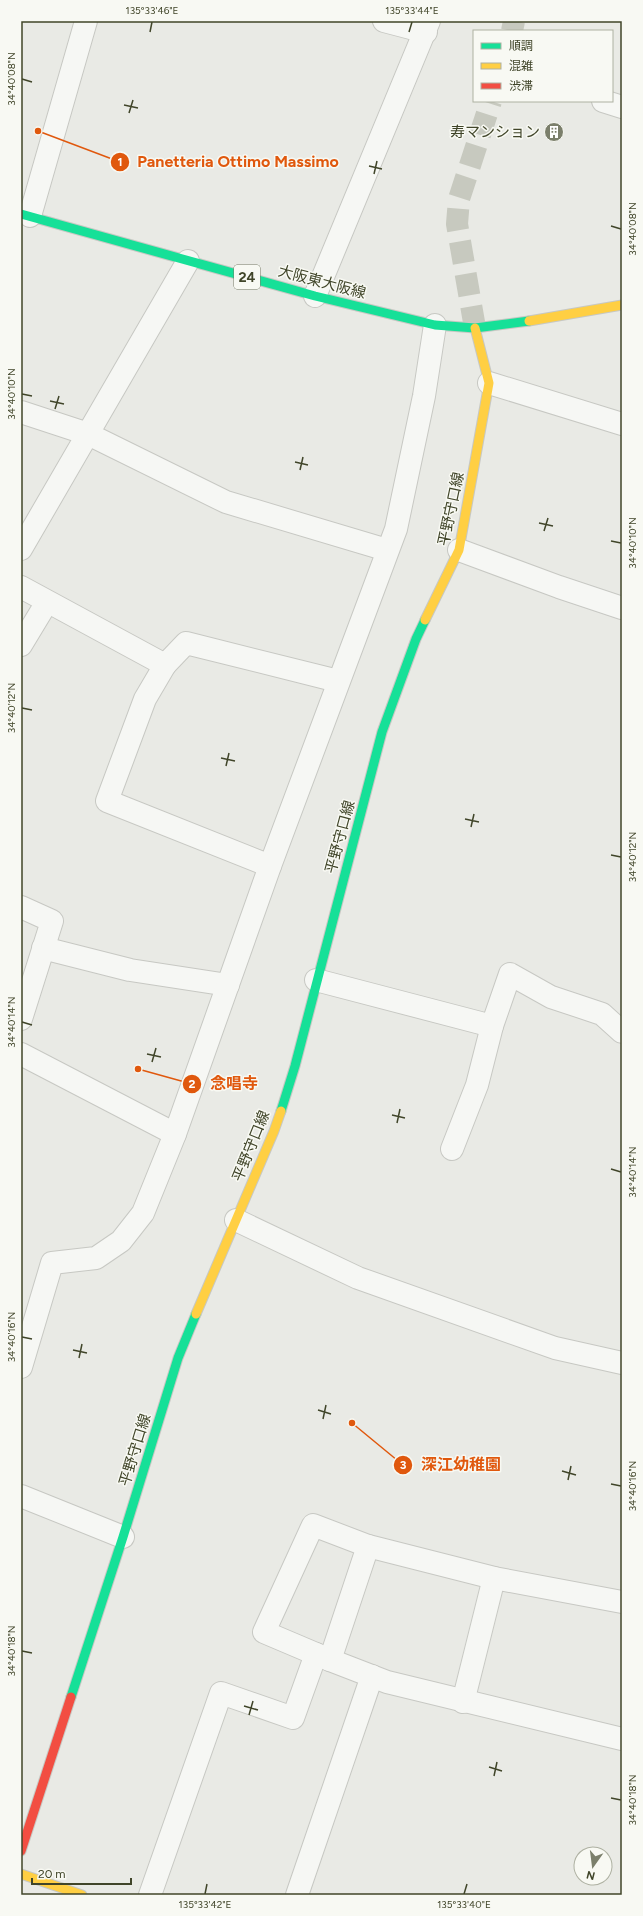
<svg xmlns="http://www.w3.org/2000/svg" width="643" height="1916" font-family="Figtree,'Noto Sans JP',sans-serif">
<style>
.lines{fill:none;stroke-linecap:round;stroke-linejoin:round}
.secondary-tunnel{stroke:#c7c9bf;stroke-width:22;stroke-dasharray:22 11;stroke-linecap:butt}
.street-casing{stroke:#c7c8c3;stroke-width:24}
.fast-casing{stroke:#c7c8c3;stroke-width:11}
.slow-casing{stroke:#c7c8c3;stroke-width:11}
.jam-casing{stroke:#c7c8c3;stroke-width:11}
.street{stroke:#f6f7f4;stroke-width:22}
.fast{stroke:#16e098;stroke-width:9}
.slow{stroke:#ffcf43;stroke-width:9}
.jam{stroke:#f24e42;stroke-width:9}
.ticks{fill:none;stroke:#404529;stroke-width:1.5}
.labels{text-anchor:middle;stroke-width:3;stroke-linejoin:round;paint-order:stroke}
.shield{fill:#f8f9f3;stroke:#777b66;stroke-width:1}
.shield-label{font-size:14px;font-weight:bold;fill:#404529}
.poi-label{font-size:15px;fill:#404529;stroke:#f8f9f3;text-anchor:end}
.street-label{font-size:15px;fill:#404529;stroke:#f8f9f3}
.leader{fill:none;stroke:#e0580d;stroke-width:1.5}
.callout-dot{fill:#e0580d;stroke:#f8f9f3;stroke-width:1.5}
.mark-label{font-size:12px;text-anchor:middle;font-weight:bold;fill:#fff}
.callout-label{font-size:16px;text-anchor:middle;font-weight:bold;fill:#e0580d;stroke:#f8f9f3;stroke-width:3;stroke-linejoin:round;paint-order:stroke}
.neatline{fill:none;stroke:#404529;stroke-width:1.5}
.ticks-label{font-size:10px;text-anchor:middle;fill:#404529}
</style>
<rect width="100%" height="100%" fill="#e9eae5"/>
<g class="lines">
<!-- secondary-tunnel -->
<g class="secondary-tunnel">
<path d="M512,31L514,21"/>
<path d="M475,328L457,224L459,199L491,101"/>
</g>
<defs>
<g id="street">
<path d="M384,21L426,32"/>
<path d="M603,101L622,107"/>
<path d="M30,216L86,21"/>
<path d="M315,296L429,21"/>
<path d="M489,383L622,424"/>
<path d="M21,412L88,434L226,502L387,550"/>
<path d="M21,549L188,261"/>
<path d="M459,550L559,587L622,608"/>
<path d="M21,587L165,665L186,643L338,681"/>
<path d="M21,645L47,602"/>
<path d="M165,665L145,699L107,801L270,866"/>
<path d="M21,907L52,921L21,1019"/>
<path d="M43,948L130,970L228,985"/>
<path d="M316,980L492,1026"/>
<path d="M21,1054L175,1134"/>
<path d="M452,1149L477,1085L492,1026L510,974L551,997L602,1014L622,1032"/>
<path d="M236,1220L358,1278L555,1348L622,1363"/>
<path d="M21,1367L52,1263L96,1258L121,1241L143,1213L175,1134L270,866L396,529L424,396L435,325"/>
<path d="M21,1496L123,1537"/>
<path d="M622,1602L494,1578L368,1546L313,1525L264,1632L330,1660L387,1682L622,1739"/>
<path d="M330,1660L368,1546"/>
<path d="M463,1702L494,1578"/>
<path d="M150,1895L221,1693L293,1718L316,1654"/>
<path d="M297,1895L372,1676"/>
</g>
<g id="fast">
<path d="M21,214L315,296L435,325L475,328L529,321"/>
<path d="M281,1111L295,1066L382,732L416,639L425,620"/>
<path d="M71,1697L123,1537L178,1358L196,1314"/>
</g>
<g id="slow">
<path d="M529,321L622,305"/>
<path d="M425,620L459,550L489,383L475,328"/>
<path d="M196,1314L274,1131L281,1111"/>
<path d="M21,1874L82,1895"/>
</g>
<path id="jam" d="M21,1851L71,1697"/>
</defs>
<!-- street casing -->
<use href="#street" class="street-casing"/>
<!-- fast casing -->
<use href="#fast" class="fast-casing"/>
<!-- slow casing -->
<use href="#slow" class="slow-casing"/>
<!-- jam casing -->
<use href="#jam" class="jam-casing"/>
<!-- street -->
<use href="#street" class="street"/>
<!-- fast -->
<use href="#fast" class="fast"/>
<!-- slow -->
<use href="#slow" class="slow"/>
<!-- jam -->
<use href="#jam" class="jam"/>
</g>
<!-- ticks -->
<path class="ticks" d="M150,32L152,22M409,32L412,22M22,79L32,82M124,105L138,108M129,113L133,100M369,166L382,169M374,174L377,161M611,226L621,229M22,394L32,396M50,401L64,404M55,409L59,396M295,462L308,465M300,470L303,457M539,523L553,526M544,531L548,518M611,541L621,543M22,708L32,710M221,758L235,761M226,766L229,753M465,819L479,822M471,827L474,814M611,855L621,857M22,1022L32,1025M147,1054L161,1057M152,1062L156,1048M392,1115L405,1118M397,1123L400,1109M611,1169L621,1172M22,1337L32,1339M73,1350L87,1353M79,1358L82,1344M318,1410L331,1414M323,1419L326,1405M562,1471L576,1475M568,1480L571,1466M611,1484L621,1486M22,1651L32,1653M244,1706L258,1710M249,1715L253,1701M489,1767L502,1771M494,1776L497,1762M611,1798L621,1800M205,1894L207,1884M464,1894L467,1884"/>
<!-- icons -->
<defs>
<symbol id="building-disc" viewBox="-11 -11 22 22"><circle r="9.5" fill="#7b7f6b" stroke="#f8f9f3"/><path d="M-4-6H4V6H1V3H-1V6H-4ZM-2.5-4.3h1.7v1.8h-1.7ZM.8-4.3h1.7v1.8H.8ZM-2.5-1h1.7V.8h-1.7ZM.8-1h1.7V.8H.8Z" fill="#fff"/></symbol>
</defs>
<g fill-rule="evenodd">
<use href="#building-disc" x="543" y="121" width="22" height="22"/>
</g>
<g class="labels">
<!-- shield labels -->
<rect class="shield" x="234" y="265" width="26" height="24" rx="3"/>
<g class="shield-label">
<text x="247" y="282">24</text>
</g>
<!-- poi labels -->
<g class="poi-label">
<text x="540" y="137">寿マンション</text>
</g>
<!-- street labels -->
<g class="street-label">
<text transform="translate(322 282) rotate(15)" y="5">大阪東大阪線</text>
<text transform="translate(451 509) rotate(-78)" y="5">平野守口線</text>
<text transform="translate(340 837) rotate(-75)" y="5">平野守口線</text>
<text transform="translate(251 1146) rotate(-68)" y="5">平野守口線</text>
<text transform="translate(135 1450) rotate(-73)" y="5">平野守口線</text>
</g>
</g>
<!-- callouts -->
<path class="leader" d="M38 131L120 162M138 1069L192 1084M352 1423L403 1465"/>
<g class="callout-dot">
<circle cx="38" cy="131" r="4"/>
<circle cx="138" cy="1069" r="4"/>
<circle cx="352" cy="1423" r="4"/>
<circle cx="120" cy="162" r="10"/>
<circle cx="192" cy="1084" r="10"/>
<circle cx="403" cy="1465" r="10"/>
</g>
<g class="mark-label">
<text x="120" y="166">1</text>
<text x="192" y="1088">2</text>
<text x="403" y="1469">3</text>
</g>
<g class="callout-label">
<text x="238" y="167">Panetteria Ottimo Massimo</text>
<text x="234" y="1089">念唱寺</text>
<text x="461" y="1470">深江幼稚園</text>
</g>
<!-- border -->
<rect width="643" height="1916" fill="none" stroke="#f8f9f3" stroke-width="44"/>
<!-- legend -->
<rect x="473" y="30" width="140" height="72" fill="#f8f9f3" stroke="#aeb1a2"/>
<rect x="481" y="43" width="20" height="6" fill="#16e098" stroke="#aeb1a2"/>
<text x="509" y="50" font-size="12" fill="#404529">順調</text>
<rect x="481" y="63" width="20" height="6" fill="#ffcf43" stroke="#aeb1a2"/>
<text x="509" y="70" font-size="12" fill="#404529">混雑</text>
<rect x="481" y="83" width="20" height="6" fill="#f24e42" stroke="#aeb1a2"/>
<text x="509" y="90" font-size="12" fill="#404529">渋滞</text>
<!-- north arrow -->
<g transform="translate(593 1866) rotate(194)"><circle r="19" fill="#f8f9f3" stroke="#aeb1a2"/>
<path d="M0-3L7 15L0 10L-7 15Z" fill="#7b7f6b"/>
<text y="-6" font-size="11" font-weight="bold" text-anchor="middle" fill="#404529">N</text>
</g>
<!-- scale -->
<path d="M32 1878v6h99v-6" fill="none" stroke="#404529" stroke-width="2"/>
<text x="38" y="1878" font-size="12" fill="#404529" stroke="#f8f9f3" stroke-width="3" paint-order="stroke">20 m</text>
<rect x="22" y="22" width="599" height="1872" class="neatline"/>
<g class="ticks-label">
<text x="152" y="14">135°33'46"E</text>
<text x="412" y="14">135°33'44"E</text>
<text transform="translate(11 79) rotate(-90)" y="4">34°40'08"N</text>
<text transform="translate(632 229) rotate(-90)" y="4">34°40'08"N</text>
<text transform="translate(11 394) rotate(-90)" y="4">34°40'10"N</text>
<text transform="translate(632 543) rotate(-90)" y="4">34°40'10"N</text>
<text transform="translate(11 708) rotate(-90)" y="4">34°40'12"N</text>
<text transform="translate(632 857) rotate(-90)" y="4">34°40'12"N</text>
<text transform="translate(11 1022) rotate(-90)" y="4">34°40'14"N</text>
<text transform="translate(632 1172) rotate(-90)" y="4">34°40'14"N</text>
<text transform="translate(11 1337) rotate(-90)" y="4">34°40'16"N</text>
<text transform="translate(632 1486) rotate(-90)" y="4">34°40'16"N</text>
<text transform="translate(11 1651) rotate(-90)" y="4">34°40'18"N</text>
<text transform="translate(632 1800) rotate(-90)" y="4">34°40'18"N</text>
<text x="205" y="1908">135°33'42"E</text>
<text x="464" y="1908">135°33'40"E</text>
</g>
</svg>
